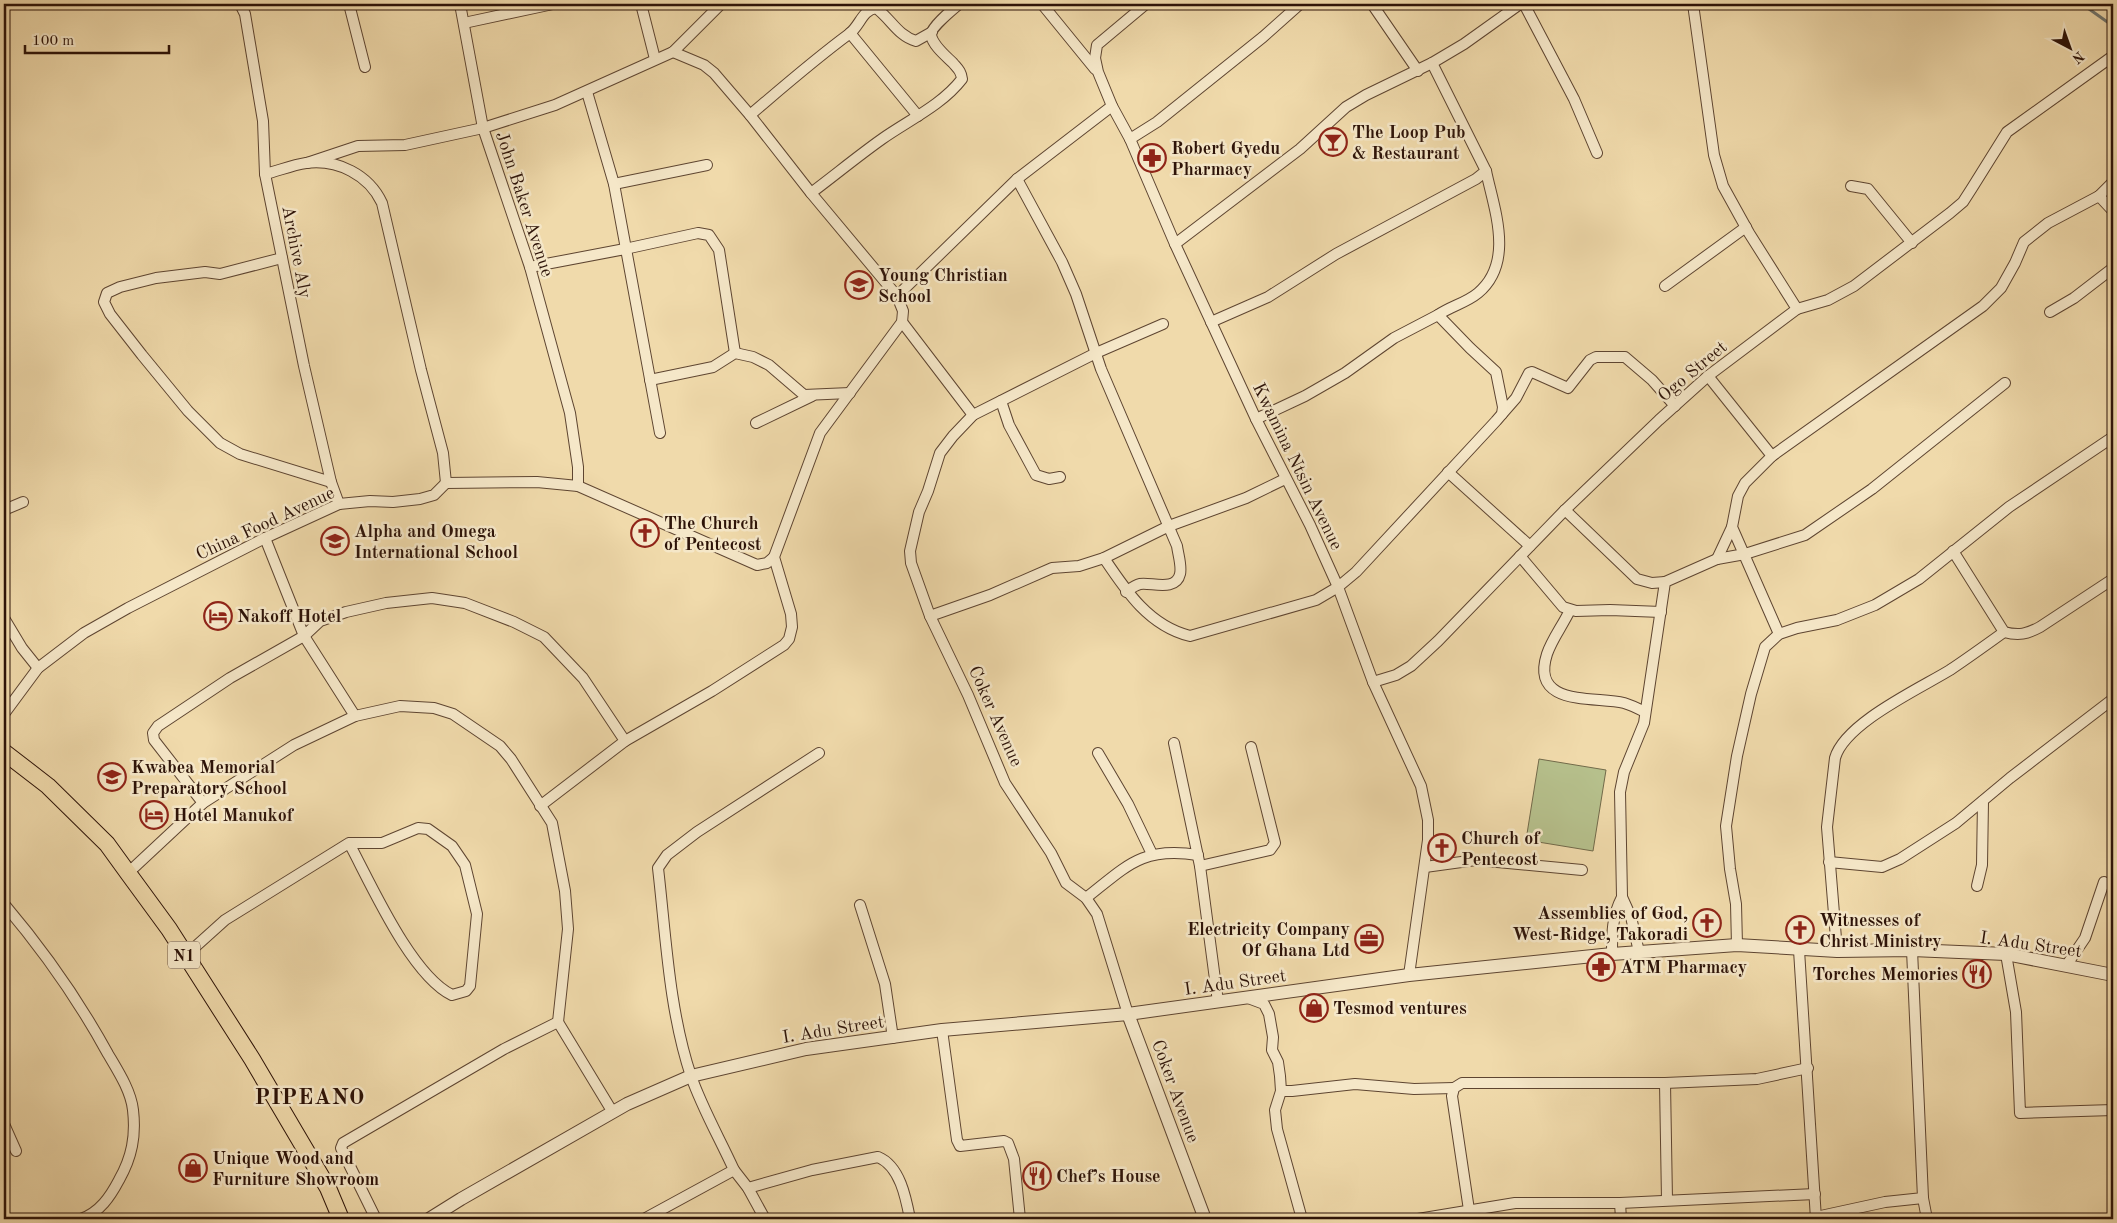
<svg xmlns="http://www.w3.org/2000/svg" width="2117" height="1223" font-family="'Old Standard TT',serif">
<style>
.green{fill:#b6c08c;stroke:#726a4a}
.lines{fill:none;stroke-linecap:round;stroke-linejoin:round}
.stream{stroke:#71766f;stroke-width:3}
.minor-casing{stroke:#5e4531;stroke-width:12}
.tertiary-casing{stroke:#5e4531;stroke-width:14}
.trunk-casing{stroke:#2d1308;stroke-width:18}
.minor{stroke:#f5e7c8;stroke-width:10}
.tertiary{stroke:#f5e7c8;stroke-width:12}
.trunk{stroke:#f0daab;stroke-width:16}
.labels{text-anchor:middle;stroke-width:5;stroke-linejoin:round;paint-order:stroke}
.shield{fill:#f5e7c8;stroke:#695342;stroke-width:1}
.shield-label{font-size:16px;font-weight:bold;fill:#2d1308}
.poi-label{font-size:18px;font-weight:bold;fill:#2d1308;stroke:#f5e7c8;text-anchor:start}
.street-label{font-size:18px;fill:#2d1308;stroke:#f5e7c8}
.district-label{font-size:22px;font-weight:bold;letter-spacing:1px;fill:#2d1308;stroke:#f5e7c8}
</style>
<rect width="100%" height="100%" fill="#f0daab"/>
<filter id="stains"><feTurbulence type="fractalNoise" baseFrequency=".004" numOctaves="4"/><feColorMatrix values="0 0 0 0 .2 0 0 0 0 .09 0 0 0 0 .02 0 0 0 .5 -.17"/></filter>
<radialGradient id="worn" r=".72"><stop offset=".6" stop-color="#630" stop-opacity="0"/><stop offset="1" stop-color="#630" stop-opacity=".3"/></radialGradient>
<!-- green -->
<path class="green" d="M1539,759L1606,770L1593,851L1526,840Z"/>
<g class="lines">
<!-- stream -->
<path class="stream" d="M2082,4L2113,26"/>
<defs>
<g id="minor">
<path d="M240,4L245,14L263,121L265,174L304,366L331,482L339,504"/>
<path d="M349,4L365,67"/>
<path d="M460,4L483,128L530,267L570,413L578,467V486"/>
<path d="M641,4L655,59"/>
<path d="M1042,4L1095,69"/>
<path d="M1146,4L1097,45L1095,58L1098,72L1112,106L1130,139L1175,244L1256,419L1310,525L1338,587L1373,682L1421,786L1428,820V840L1409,975"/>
<path d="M1372,4L1418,71"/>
<path d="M1524,4L1574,99L1597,153"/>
<path d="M464,23L553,4"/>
<path d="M850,33L918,116"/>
<path d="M673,52L704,65L714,73L750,115L811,193"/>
<path d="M587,92L614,184L660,433"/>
<path d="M750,115C783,87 815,59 849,34C860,26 862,10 876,8C891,19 898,36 916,41L932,32"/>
<path d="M1130,139L1157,122L1263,37L1300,4"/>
<path d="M307,163L358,146L405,145L483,128L555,105L673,52L721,4"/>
<path d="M265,174C278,171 292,165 306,163C338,159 369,175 382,203L421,370L443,453L446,483"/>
<path d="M1017,179L1062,262L1076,294L1101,369L1177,546C1178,554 1182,566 1180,574C1176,592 1151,582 1140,584C1135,585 1130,589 1126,592"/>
<path d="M614,184L707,165"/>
<path d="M1851,186L1868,189L1912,243"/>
<path d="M2099,196L2113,182"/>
<path d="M1175,244L1300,149L1346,107L1366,95L1432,63L1464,44L1520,4"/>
<path d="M282,258L220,274L205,272L156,278L120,287L107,293L104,302L110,314L142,355L188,411L220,443L240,454L331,482"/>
<path d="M530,267L625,249L698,233L709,235L719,250L735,353"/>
<path d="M1665,286L1746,227"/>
<path d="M897,296L811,193C835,175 858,156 882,139C909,120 942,105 962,79C961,71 958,69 953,63C946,56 933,46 931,35C930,28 953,9 959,4"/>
<path d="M1797,309L1828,300L1854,286L1950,213L1963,202L1972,188L2007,132L2113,56"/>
<path d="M2050,312L2074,298L2113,268"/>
<path d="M1438,315C1451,306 1466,303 1478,293C1515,262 1494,209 1486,171"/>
<path d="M902,322L973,415"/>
<path d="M1211,322L1268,297L1336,254L1476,179L1486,171L1432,63"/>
<path d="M1708,376L1772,456"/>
<path d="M650,380L713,367L735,353L753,357L769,365L804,395L850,393"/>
<path d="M1001,401L1009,425L1036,475L1049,479L1060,477"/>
<path d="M1502,414L1516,398L1529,373L1532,372L1568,388L1590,360L1596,357H1625L1652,380L1675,406"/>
<path d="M756,423L812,396"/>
<path d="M1448,472L1530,546"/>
<path d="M4,510L23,502"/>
<path d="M1565,510L1637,579L1652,583L1665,582"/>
<path d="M265,538L304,636L355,716"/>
<path d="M1953,551L2004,632C2019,636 2027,634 2040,627L2113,579"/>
<path d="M1520,556L1563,607L1576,611L1610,610L1661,612"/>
<path d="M1104,558C1126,591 1149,626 1190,636L1316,600L1338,587L1356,572L1496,421L1502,414L1503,407L1496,372L1470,348L1438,315L1394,338L1345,373L1305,396L1256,419"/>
<path d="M1717,559L1732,527"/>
<path d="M1570,610C1563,625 1552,639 1547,654C1530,707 1594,696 1624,703C1631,705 1639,709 1645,712"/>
<path d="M930,616L990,595L1052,568L1079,566L1104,558L1169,526L1246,498L1285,479"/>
<path d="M4,618L22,648L38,668"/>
<path d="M1779,634L1732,527L1738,496L1745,483L1772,456L1983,306L2001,288L2015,263L2024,242L2048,223L2099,196L2113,211"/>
<path d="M1373,682L1396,675L1411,666L1438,641L1565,510L1659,420L1708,376L1797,309L1749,233L1723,186L1714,155L1693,4"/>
<path d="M4,714L38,668L84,633L128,608L265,538L339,504L370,501L393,502L420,499L434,495L446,483L537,482L578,486L757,565L767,563L774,557"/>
<path d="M625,741L712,691L784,645L789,639L792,627L791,614L774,557L820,433L902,322L903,311L897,296L1017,179L1112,106"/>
<path d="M1174,743L1200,866L1218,1002"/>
<path d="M1098,753L1128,804L1152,854"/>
<path d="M203,803L154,740L153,733L158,726L230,678L304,636L320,621L346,612L386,603L432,598L465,603L514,622L544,637L583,678L625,741L540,806"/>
<path d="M1829,862L1882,867L1900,859L1956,823L2010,778L2113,699"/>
<path d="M1200,866L1270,850L1275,843L1251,747"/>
<path d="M1425,867L1476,860L1582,870"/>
<path d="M128,873L203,803L294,745L355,716L400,706L434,708L453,714L500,746L511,759L552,823L565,891L568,929L558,1022"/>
<path d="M1977,886L1982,865L1983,801"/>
<path d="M1086,898C1127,866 1142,846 1198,855"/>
<path d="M4,904C43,950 79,1001 108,1054C118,1071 131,1091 133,1110C136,1136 132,1157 119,1180C110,1197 100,1212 81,1219"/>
<path d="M860,905L885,984L893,1038"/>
<path d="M1737,945L1736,904L1730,869L1726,826L1737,756L1751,694L1765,647L1779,634L1797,628L1837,620L1875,605L1919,579L2009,507L2113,437"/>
<path d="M1799,950L1816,1219"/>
<path d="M1837,951L1827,827L1835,758C1845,723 1919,689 1950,670C1968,658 1986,645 2004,632"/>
<path d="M1639,952L1631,917L1622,897L1620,792L1624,772L1644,723L1665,582L1717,559L1745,554L1805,535L1872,489L2005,383"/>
<path d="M1612,954C1612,933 1612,916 1622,897"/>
<path d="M2006,954L2016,1012L2020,1113L2113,1110"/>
<path d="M185,956L225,920L349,843H382L418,828L428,829L452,846L465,865L477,914L470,986L466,991L452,995C411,975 371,884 349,843"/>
<path d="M2066,966L2085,938L2104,882"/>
<path d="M1248,998L1264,1004L1269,1014L1273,1037L1272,1050L1278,1062L1280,1076L1281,1091L1275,1110L1277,1129L1302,1219"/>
<path d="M1128,1014L1097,914L1086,898L1066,883L1051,853L1005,783L968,695L930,616L911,563L910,551L919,512L928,491L940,453L953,436L973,415L1096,353L1163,324"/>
<path d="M942,1030L957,1140L960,1146L1004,1141L1008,1143L1014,1159L1020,1219"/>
<path d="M1665,1083L1667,1200"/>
<path d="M1281,1091H1292L1355,1084L1414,1089L1454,1088"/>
<path d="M4,1124L16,1151"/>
<path d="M734,1170L748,1188L765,1219"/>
<path d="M748,1188L812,1170L878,1157C900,1166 906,1198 910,1219"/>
<path d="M1923,1198L1927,1219"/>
<path d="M1620,1203L1621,1219"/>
<path d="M1469,1210L1452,1096L1454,1088L1462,1083H1665L1757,1079L1808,1068"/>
<path d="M1816,1217L1885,1202L1923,1198L1912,950"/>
<path d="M376,1219L341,1148L343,1143L504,1049L558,1022L612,1111"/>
<path d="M644,1219L734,1170C720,1139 702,1108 691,1076C669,1010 666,937 658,868L667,855L697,832L819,753"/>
<path d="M1418,1219L1515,1203H1620L1815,1194"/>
</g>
<g id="tertiary">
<path d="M1128,1014L1205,1219"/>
<path d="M429,1219L461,1199L627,1104L691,1076L806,1049L942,1030L1128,1014L1409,975L1612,954L1737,945L1837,951L1912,950L2006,954L2113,975"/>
</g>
<path id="trunk" d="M4,752L48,786L107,844L128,873L169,929L252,1059L328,1188L341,1219"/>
</defs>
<!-- minor casing -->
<use href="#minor" class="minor-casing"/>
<!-- tertiary casing -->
<use href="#tertiary" class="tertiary-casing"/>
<!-- trunk casing -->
<use href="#trunk" class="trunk-casing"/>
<!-- minor -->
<use href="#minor" class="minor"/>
<!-- tertiary -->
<use href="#tertiary" class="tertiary"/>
<!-- trunk -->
<use href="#trunk" class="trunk"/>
</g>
<!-- icons -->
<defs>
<symbol id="bar-ring" viewBox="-11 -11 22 22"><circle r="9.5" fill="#f5e7c8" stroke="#8f2418" stroke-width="1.5"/><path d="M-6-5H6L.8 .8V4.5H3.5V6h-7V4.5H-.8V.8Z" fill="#8f2418"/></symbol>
<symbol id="pharmacy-ring" viewBox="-11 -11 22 22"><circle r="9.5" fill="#f5e7c8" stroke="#8f2418" stroke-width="1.5"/><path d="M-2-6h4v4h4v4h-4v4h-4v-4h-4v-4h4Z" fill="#8f2418"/></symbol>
<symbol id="school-ring" viewBox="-11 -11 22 22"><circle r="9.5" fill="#f5e7c8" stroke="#8f2418" stroke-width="1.5"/><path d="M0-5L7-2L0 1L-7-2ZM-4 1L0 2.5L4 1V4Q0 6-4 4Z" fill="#8f2418"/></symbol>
<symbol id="church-ring" viewBox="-11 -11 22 22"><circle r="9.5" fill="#f5e7c8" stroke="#8f2418" stroke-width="1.5"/><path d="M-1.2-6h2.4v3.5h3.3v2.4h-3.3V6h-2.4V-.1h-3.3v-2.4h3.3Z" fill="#8f2418"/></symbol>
<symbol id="hotel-ring" viewBox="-11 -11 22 22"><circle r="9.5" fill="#f5e7c8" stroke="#8f2418" stroke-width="1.5"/><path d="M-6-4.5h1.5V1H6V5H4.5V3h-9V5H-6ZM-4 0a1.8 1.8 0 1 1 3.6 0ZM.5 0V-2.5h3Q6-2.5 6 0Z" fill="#8f2418"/></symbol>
<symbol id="office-ring" viewBox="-11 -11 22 22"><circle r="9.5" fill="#f5e7c8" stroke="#8f2418" stroke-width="1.5"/><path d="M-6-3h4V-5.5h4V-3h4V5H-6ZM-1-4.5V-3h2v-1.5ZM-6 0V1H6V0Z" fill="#8f2418"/></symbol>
<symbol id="restaurant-ring" viewBox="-11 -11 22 22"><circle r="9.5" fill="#f5e7c8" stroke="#8f2418" stroke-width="1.5"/><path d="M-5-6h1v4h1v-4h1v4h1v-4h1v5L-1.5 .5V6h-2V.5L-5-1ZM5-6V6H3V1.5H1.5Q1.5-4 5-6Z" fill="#8f2418"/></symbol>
<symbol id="shop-ring" viewBox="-11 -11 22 22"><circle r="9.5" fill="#f5e7c8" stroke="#8f2418" stroke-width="1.5"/><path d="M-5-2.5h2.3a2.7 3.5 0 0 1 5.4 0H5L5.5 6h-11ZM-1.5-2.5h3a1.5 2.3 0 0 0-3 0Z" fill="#8f2418"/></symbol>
</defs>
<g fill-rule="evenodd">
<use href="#bar-ring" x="1317" y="126" width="32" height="32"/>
<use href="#pharmacy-ring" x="1136" y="142" width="32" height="32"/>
<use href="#school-ring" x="843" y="269" width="32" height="32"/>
<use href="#church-ring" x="629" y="517" width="32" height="32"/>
<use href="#school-ring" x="319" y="525" width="32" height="32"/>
<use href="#hotel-ring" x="202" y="600" width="32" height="32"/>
<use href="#school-ring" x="96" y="761" width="32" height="32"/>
<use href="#hotel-ring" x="138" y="799" width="32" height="32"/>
<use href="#church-ring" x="1426" y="832" width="32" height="32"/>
<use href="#church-ring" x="1691" y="907" width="32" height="32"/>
<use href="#church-ring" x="1784" y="914" width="32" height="32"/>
<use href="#office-ring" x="1353" y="923" width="32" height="32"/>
<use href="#pharmacy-ring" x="1585" y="951" width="32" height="32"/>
<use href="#restaurant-ring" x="1961" y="958" width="32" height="32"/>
<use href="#shop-ring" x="1298" y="992" width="32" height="32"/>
<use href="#shop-ring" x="177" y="1152" width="32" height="32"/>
<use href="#restaurant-ring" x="1021" y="1160" width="32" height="32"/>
</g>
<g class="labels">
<!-- shield labels -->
<rect class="shield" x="168" y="941.5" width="32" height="27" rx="4"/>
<g class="shield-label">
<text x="184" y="961">N1</text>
</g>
<!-- poi labels -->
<g class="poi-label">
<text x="1352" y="138">The Loop Pub<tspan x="1352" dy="21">&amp; Restaurant</tspan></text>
<text x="1171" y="154">Robert Gyedu<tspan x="1171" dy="21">Pharmacy</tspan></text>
<text x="878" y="281">Young Christian<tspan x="878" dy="21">School</tspan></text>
<text x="664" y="529">The Church<tspan x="664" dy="21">of Pentecost</tspan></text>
<text x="354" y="537">Alpha and Omega<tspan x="354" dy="21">International School</tspan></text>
<text x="237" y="622">Nakoff Hotel</text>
<text x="131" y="773">Kwabea Memorial<tspan x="131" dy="21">Preparatory School</tspan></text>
<text x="173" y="821">Hotel Manukof</text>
<text x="1461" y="844">Church of<tspan x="1461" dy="21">Pentecost</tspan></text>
<text x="1688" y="919" text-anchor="end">Assemblies of God,<tspan x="1688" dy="21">West-Ridge, Takoradi</tspan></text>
<text x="1819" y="926">Witnesses of<tspan x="1819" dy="21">Christ Ministry</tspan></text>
<text x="1350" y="935" text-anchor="end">Electricity Company<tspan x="1350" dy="21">Of Ghana Ltd</tspan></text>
<text x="1620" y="973">ATM Pharmacy</text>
<text x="1958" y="980" text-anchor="end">Torches Memories</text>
<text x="1333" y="1014">Tesmod ventures</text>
<text x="212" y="1164">Unique Wood and<tspan x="212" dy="21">Furniture Showroom</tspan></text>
<text x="1056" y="1182">Chef’s House</text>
</g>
<!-- street labels -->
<g class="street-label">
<text transform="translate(525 204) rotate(72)" y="6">John Baker Avenue</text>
<text transform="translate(297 252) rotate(79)" y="6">Archive Aly</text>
<text transform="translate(1692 371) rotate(-40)" y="6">Ogo Street</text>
<text transform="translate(1298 466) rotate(64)" y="6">Kwamina Ntsin Avenue</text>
<text transform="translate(265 523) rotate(-25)" y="6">China Food Avenue</text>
<text transform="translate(996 716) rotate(66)" y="6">Coker Avenue</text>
<text transform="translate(2031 944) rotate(8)" y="6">I. Adu Street</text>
<text transform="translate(1235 982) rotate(-8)" y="6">I. Adu Street</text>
<text transform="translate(833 1029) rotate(-9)" y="6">I. Adu Street</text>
<text transform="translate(1176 1091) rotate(70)" y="6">Coker Avenue</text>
</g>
<!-- district labels -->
<g class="district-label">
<text x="310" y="1104">PIPEANO</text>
</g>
</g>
<!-- margin -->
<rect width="2117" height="1223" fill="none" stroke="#f0daab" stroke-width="20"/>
<rect x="5" y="5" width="2107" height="1213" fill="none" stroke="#2d1308" stroke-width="2.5"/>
<rect x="10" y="10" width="2097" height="1203" fill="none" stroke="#2d1308"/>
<!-- north arrow -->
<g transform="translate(2070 48) rotate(139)" stroke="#f5e7c8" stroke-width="4" paint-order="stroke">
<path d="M0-4L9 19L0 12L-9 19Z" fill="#2d1308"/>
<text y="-8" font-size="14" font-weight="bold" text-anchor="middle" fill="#2d1308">N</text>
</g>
<!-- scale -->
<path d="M25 45v8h144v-8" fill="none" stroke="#2d1308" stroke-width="2.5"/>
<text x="32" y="45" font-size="15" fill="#2d1308" stroke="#f5e7c8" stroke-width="4" paint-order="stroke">100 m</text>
<rect width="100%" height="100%" filter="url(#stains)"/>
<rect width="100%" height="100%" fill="url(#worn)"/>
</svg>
